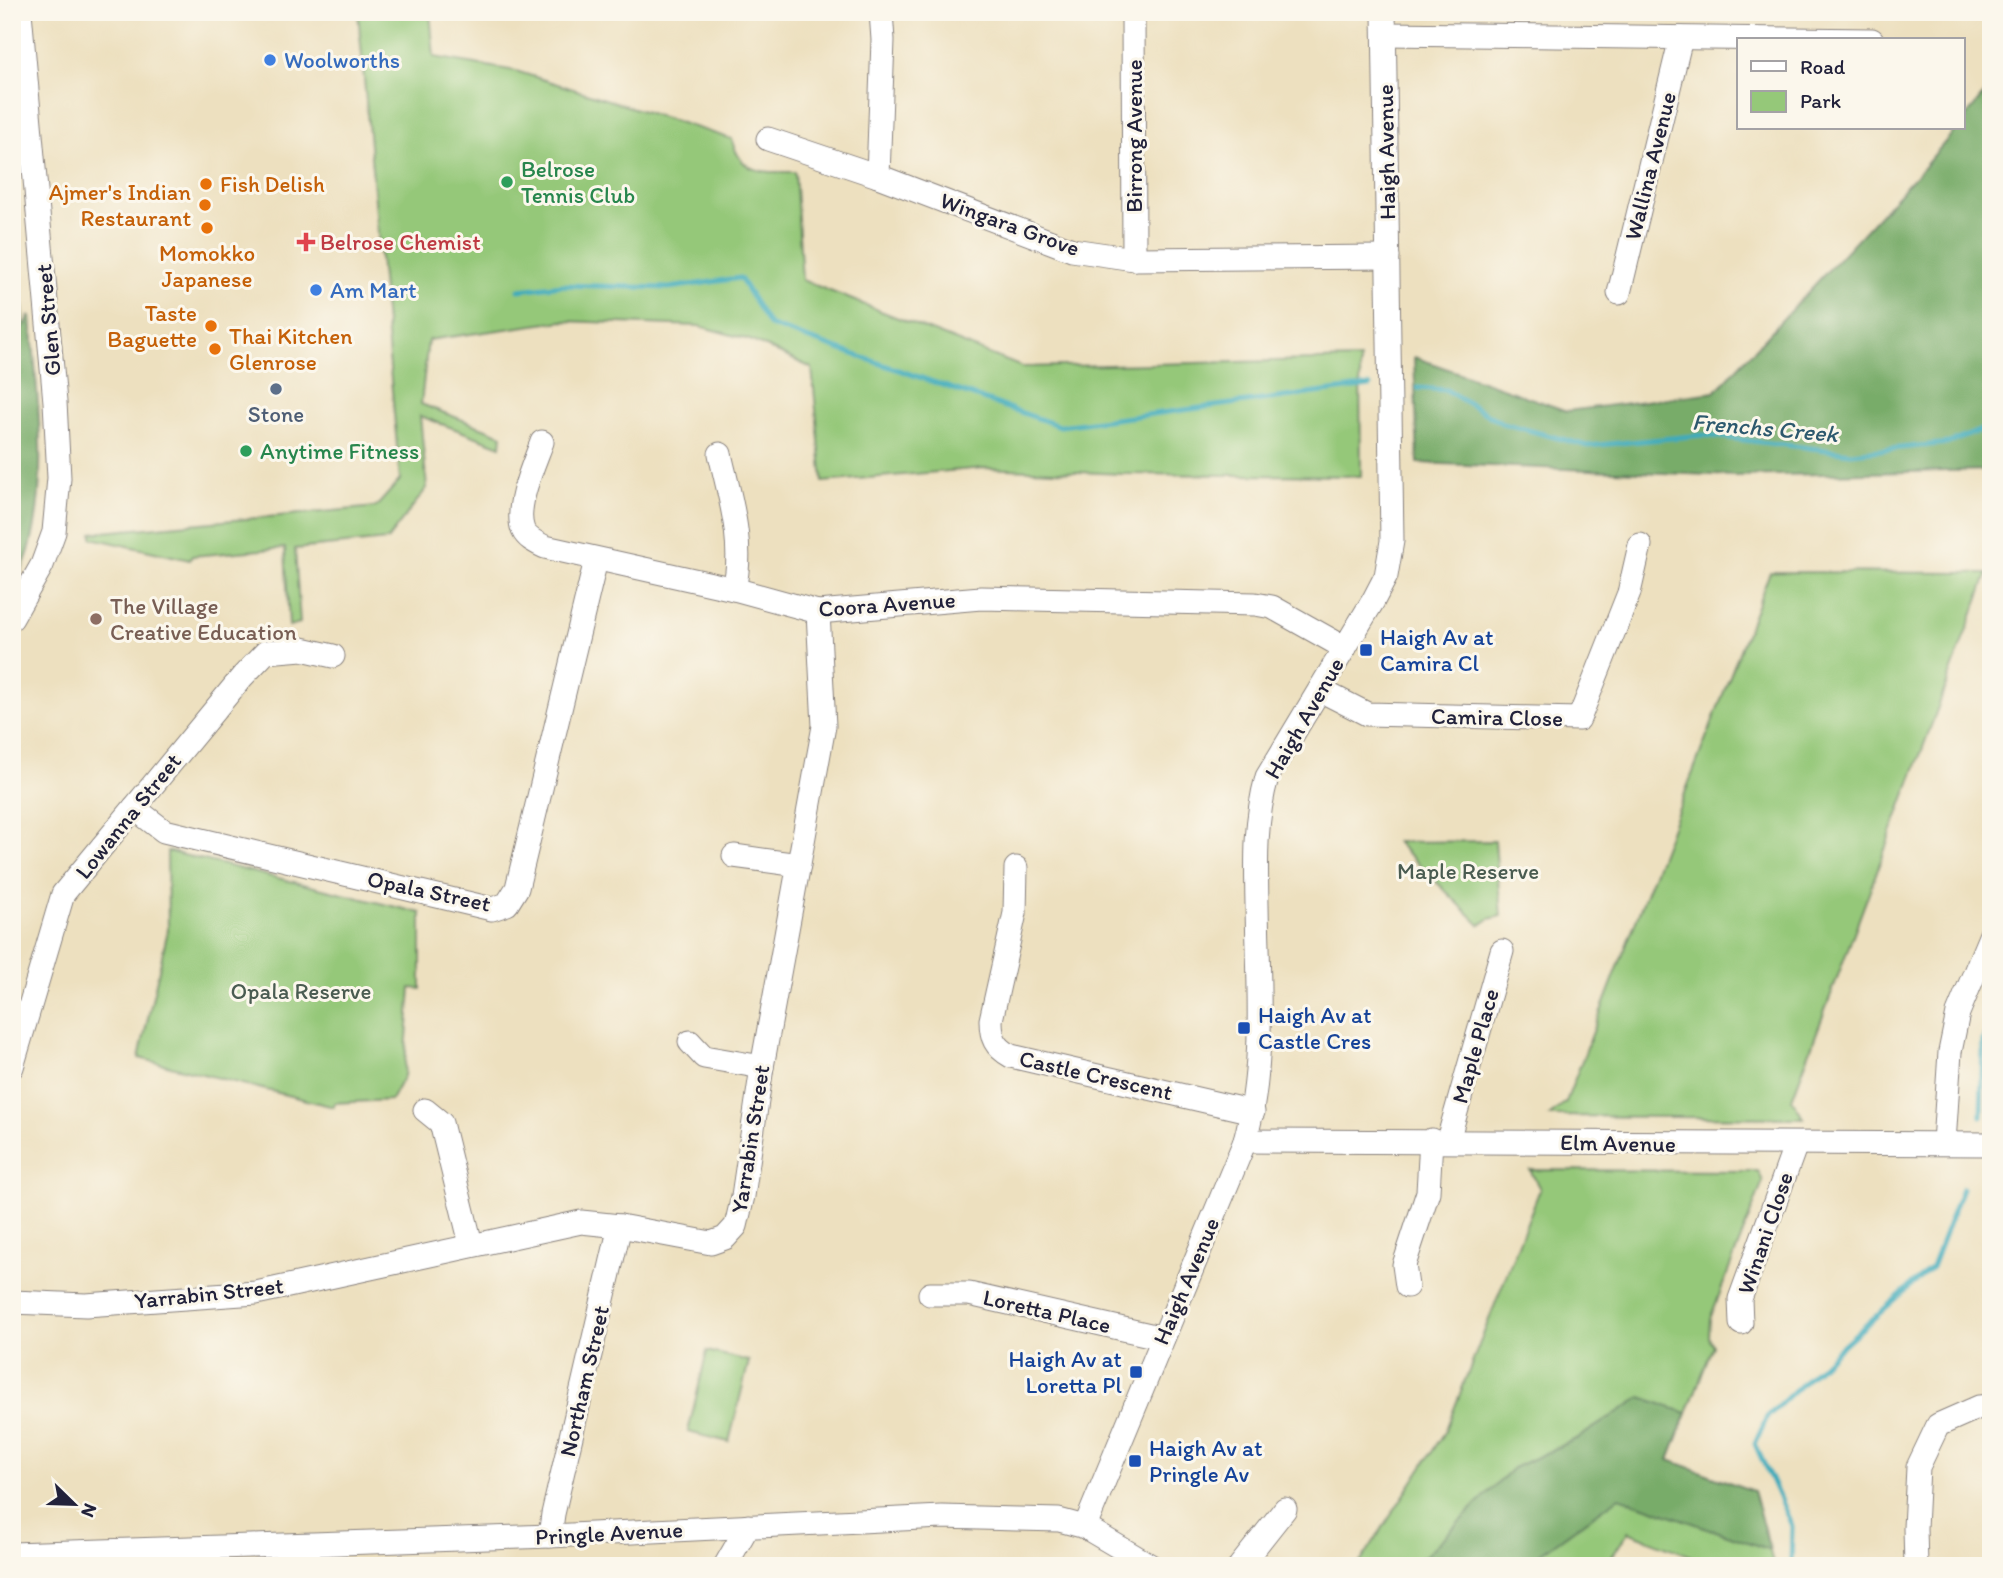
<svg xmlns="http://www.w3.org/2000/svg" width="2003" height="1578" font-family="Itim,sans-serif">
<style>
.green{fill:#95c879;stroke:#5c755a;stroke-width:2}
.forest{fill:#78ac69;stroke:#4d6752;stroke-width:2}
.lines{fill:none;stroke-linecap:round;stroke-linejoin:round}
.stream{stroke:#3dabbb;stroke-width:5}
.minor-casing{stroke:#88817d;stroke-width:25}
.minor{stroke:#fff;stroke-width:23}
.shop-dot{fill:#3f7fe0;stroke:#fbf7ec;stroke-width:2.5}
.leisure-dot{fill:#2e9e5b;stroke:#fbf7ec;stroke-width:2.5}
.food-dot{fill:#e8710a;stroke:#fbf7ec;stroke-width:2.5}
.health-dot{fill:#e0444e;stroke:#fbf7ec;stroke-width:2.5}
.service-dot{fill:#5c6f8a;stroke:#fbf7ec;stroke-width:2.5}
.education-dot{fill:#8d6e63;stroke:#fbf7ec;stroke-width:2.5}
.transit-dot{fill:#1a4fb4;stroke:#fbf7ec;stroke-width:2.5}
.labels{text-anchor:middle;stroke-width:6;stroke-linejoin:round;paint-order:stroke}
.shop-label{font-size:23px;fill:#366cbe;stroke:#fbf7ec;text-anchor:start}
.street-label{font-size:23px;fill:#22223b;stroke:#fbf7ec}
.leisure-label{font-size:23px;fill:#27864d;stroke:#fbf7ec;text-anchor:start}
.food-label{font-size:23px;fill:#c56008;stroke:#fbf7ec;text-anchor:start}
.health-label{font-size:23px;fill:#be3a42;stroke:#fbf7ec;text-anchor:start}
.service-label{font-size:23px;fill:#4e5e75;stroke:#fbf7ec}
.education-label{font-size:23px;fill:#785e54;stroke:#fbf7ec;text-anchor:start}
.transit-label{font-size:23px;fill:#164399;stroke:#fbf7ec;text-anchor:start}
.park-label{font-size:23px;fill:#4a5c51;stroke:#fbf7ec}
.water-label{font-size:24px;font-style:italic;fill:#2d596e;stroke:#fbf7ec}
</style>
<rect width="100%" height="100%" fill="#fbf7ec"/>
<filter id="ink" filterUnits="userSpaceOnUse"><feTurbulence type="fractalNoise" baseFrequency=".0143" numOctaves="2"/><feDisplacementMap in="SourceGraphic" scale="14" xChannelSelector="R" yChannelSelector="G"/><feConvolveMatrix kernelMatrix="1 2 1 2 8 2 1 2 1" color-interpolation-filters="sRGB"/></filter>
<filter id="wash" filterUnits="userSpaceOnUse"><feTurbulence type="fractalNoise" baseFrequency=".00686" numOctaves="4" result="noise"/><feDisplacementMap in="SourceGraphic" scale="28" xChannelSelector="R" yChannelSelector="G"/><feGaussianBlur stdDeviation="1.57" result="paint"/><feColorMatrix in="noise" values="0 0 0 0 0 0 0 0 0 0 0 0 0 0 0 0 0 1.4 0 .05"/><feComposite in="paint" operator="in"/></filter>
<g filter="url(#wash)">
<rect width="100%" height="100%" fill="#ede0bf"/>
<!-- green -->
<g class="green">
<path d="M358,12H430L434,57L516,71L732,139C740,175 763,172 795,172L802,280L1022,367L1360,359L1361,476L1123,474L984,468L823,482L812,368L750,340L699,326L562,321L428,340L421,404L502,435L501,446L420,416L427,488L387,540L295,549L300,623L289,626L285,548L192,556L190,560L92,538V533L376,507L400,480Z"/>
<path d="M12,202L32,401L12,569Z"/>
<path d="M1770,572L1988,573L1792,1099L1804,1118L1549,1116L1566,1102Z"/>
<path d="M1495,841L1501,916L1489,919L1480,925L1396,842Z"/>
<path d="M167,851L421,913V989L411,988L404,1076L391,1100L334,1103V1107L139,1058L168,930Z"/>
<path d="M1530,1170L1758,1171L1763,1181L1710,1319L1709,1337L1713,1346L1669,1460L1753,1491L1774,1566H1718L1709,1563L1708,1566H1695L1697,1558L1628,1532L1606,1566H1358L1445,1432L1540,1189Z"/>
<path d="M707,1351L749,1361L729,1442L688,1432Z"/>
</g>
<!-- forest -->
<g class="forest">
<path d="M1991,86V470L1736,476L1418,463L1414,357L1567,411L1715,392L1923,168L1957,128H1963V120Z"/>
<path d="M29,316H31C36,388 50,481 29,551C25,564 18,578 12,591V333C22,330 27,326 29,316Z"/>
<path d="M1641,1397L1687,1413L1669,1460L1753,1491L1770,1550L1619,1497L1527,1563L1526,1566H1415L1513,1468L1578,1438Z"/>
</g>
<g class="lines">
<!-- stream -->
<g class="stream">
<path d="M519,290L563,285L669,288L740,278L769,325L1060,426L1370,386"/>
<path d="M1418,388L1446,390L1502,423L1588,446L1703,435L1851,453L1949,443L1991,426"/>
<path d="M1981,1116L1983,1040L1991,1021"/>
<path d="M1791,1566L1792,1526L1755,1444L1767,1417L1834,1353L1932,1267L1962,1188"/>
</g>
</g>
</g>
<g filter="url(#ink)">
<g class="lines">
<defs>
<g id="minor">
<path d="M1133,12L1134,259"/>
<path d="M1385,34L1872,40"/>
<path d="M768,139L878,176L1072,250L1134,259L1388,257"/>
<path d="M878,176L883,40L881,12"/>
<path d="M1619,293L1681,38"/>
<path d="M542,442C534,464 514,507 523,530C527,539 537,543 545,547L734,589L818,612L981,598L1255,604L1272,607L1345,648"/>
<path d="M720,454C730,498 745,545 734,589"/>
<path d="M12,618L42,565L54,532L59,478L55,402L20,12"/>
<path d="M1320,690L1367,714L1579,719L1629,593L1640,545"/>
<path d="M134,808L164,831L492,909L507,904L517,888L596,560"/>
<path d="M734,856L799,865"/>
<path d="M1016,868L1015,913L991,1020C991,1038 995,1047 1011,1056L1253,1112"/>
<path d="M690,1042L704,1057L762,1067"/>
<path d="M12,1067L63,894L242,677L266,652L302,649L333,656"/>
<path d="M425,1110L441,1123L471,1244"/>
<path d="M1448,1140L1502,951"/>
<path d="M1245,1141L1991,1144"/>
<path d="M1944,1143L1950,1052L1958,1013L1991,934"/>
<path d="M1407,1286L1404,1265L1428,1192L1431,1140"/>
<path d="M930,1294H969L1163,1338"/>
<path d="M12,1302L86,1305L256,1293L581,1222L620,1226L711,1243L725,1238L736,1226L743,1196L762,1067L824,726L818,612"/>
<path d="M1741,1323L1740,1299L1796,1144"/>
<path d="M1085,1527L1245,1141C1266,1064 1258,983 1257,905C1256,860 1255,820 1267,777L1373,601L1386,576L1392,541L1384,12"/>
<path d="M550,1536L553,1514L620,1226"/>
<path d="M12,1554L550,1536L942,1517L1059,1520L1085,1527L1151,1566"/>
<path d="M725,1566L748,1526"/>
<path d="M1240,1566L1285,1509"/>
<path d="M1916,1566L1915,1528L1918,1467L1938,1425L1979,1407L1991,1406"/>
</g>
</defs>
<!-- minor casing -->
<use href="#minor" class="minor-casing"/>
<!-- minor -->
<use href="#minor" class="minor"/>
</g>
</g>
<!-- markers -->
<g class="shop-dot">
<circle cx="270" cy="60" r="7"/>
<circle cx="316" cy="290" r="7"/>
</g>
<g class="leisure-dot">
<circle cx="507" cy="182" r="7"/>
<circle cx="246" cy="451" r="7"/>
</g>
<g class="food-dot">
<circle cx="206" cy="184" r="7"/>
<circle cx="205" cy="205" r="7"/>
<circle cx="207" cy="228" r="7"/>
<circle cx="211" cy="326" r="7"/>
<circle cx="215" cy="349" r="7"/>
</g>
<path class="health-dot" d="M302.5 231.5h7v7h7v7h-7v7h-7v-7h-7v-7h7z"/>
<circle class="service-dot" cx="276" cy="389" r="7"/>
<circle class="education-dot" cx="96" cy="619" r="7"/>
<g class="transit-dot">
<rect x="1359" y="643" width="14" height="14" rx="3.5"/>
<rect x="1237" y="1021" width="14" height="14" rx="3.5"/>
<rect x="1129" y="1365" width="14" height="14" rx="3.5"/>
<rect x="1128" y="1454" width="14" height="14" rx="3.5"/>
</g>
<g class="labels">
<!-- shop labels -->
<g class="shop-label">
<text x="284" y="68">Woolworths</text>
<text x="330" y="298">Am Mart</text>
</g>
<!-- street labels -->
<g class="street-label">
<text transform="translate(1134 136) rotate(-90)" y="8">Birrong Avenue</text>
<text transform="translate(1386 152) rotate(-91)" y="8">Haigh Avenue</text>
<text transform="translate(1650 166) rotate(-76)" y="8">Wallina Avenue</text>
<text transform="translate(1010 224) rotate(20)" y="8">Wingara Grove</text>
<text transform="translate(48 320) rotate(-95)" y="8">Glen Street</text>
<text transform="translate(887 604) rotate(-4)" y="8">Coora Avenue</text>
<text transform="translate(1497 717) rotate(1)" y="8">Camira Close</text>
<text transform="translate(1304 718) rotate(-60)" y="8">Haigh Avenue</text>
<text transform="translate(128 816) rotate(-51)" y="8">Lowanna Street</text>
<text transform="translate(429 891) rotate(12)" y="8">Opala Street</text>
<text transform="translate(1475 1046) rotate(-74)" y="8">Maple Place</text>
<text transform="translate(1096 1075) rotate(13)" y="8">Castle Crescent</text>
<text transform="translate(750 1139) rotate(-81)" y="8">Yarrabin Street</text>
<text transform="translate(1618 1143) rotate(1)" y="8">Elm Avenue</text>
<text transform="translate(1765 1233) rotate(-71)" y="8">Winani Close</text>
<text transform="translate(1186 1281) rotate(-67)" y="8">Haigh Avenue</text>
<text transform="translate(209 1293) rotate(-6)" y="8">Yarrabin Street</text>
<text transform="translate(1047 1311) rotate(13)" y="8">Loretta Place</text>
<text transform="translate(584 1381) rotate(-77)" y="8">Northam Street</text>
<text transform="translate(609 1533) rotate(-3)" y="8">Pringle Avenue</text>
</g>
<!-- leisure labels -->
<g class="leisure-label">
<text x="521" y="177">Belrose<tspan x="521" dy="26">Tennis Club</tspan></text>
<text x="260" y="459">Anytime Fitness</text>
</g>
<!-- food labels -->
<g class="food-label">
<text x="220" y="192">Fish Delish</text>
<text x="191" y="200" text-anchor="end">Ajmer's Indian<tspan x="191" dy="26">Restaurant</tspan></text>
<text x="207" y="261" text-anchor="middle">Momokko<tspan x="207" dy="26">Japanese</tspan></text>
<text x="197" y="321" text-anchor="end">Taste<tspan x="197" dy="26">Baguette</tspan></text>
<text x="229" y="344">Thai Kitchen<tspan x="229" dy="26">Glenrose</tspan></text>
</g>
<!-- health labels -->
<g class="health-label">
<text x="320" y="250">Belrose Chemist</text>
</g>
<!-- service labels -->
<g class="service-label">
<text x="276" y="422">Stone</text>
</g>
<!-- education labels -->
<g class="education-label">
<text x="110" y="614">The Village<tspan x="110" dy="26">Creative Education</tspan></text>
</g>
<!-- transit labels -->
<g class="transit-label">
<text x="1380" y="645">Haigh Av at<tspan x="1380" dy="26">Camira Cl</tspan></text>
<text x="1258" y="1023">Haigh Av at<tspan x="1258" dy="26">Castle Cres</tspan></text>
<text x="1122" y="1367" text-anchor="end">Haigh Av at<tspan x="1122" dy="26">Loretta Pl</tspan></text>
<text x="1149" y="1456">Haigh Av at<tspan x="1149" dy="26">Pringle Av</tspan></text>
</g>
<!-- park labels -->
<g class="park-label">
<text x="1468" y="879">Maple Reserve</text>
<text x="301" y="999">Opala Reserve</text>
</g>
<!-- water labels -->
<g class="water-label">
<text transform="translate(1765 428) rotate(5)" y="8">Frenchs Creek</text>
</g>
</g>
<!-- margin -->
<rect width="2003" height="1578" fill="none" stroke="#fbf7ec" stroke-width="42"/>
<!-- legend -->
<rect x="1737" y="38" width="228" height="91" fill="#fbf7ec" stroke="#a4a2a5" stroke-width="2"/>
<rect x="1751" y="61" width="35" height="10" fill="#ffffff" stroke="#a4a2a5" stroke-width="2"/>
<text x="1800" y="74" font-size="21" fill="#22223b">Road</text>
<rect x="1751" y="91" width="35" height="21" fill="#95c879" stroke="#a4a2a5" stroke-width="2"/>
<text x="1800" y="108" font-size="21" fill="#22223b">Park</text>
<!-- north arrow -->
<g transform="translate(74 1504) rotate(113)" stroke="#fbf7ec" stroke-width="5" paint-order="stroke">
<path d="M0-5L12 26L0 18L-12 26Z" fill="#22223b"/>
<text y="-10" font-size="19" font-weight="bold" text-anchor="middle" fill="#22223b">N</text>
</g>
</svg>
